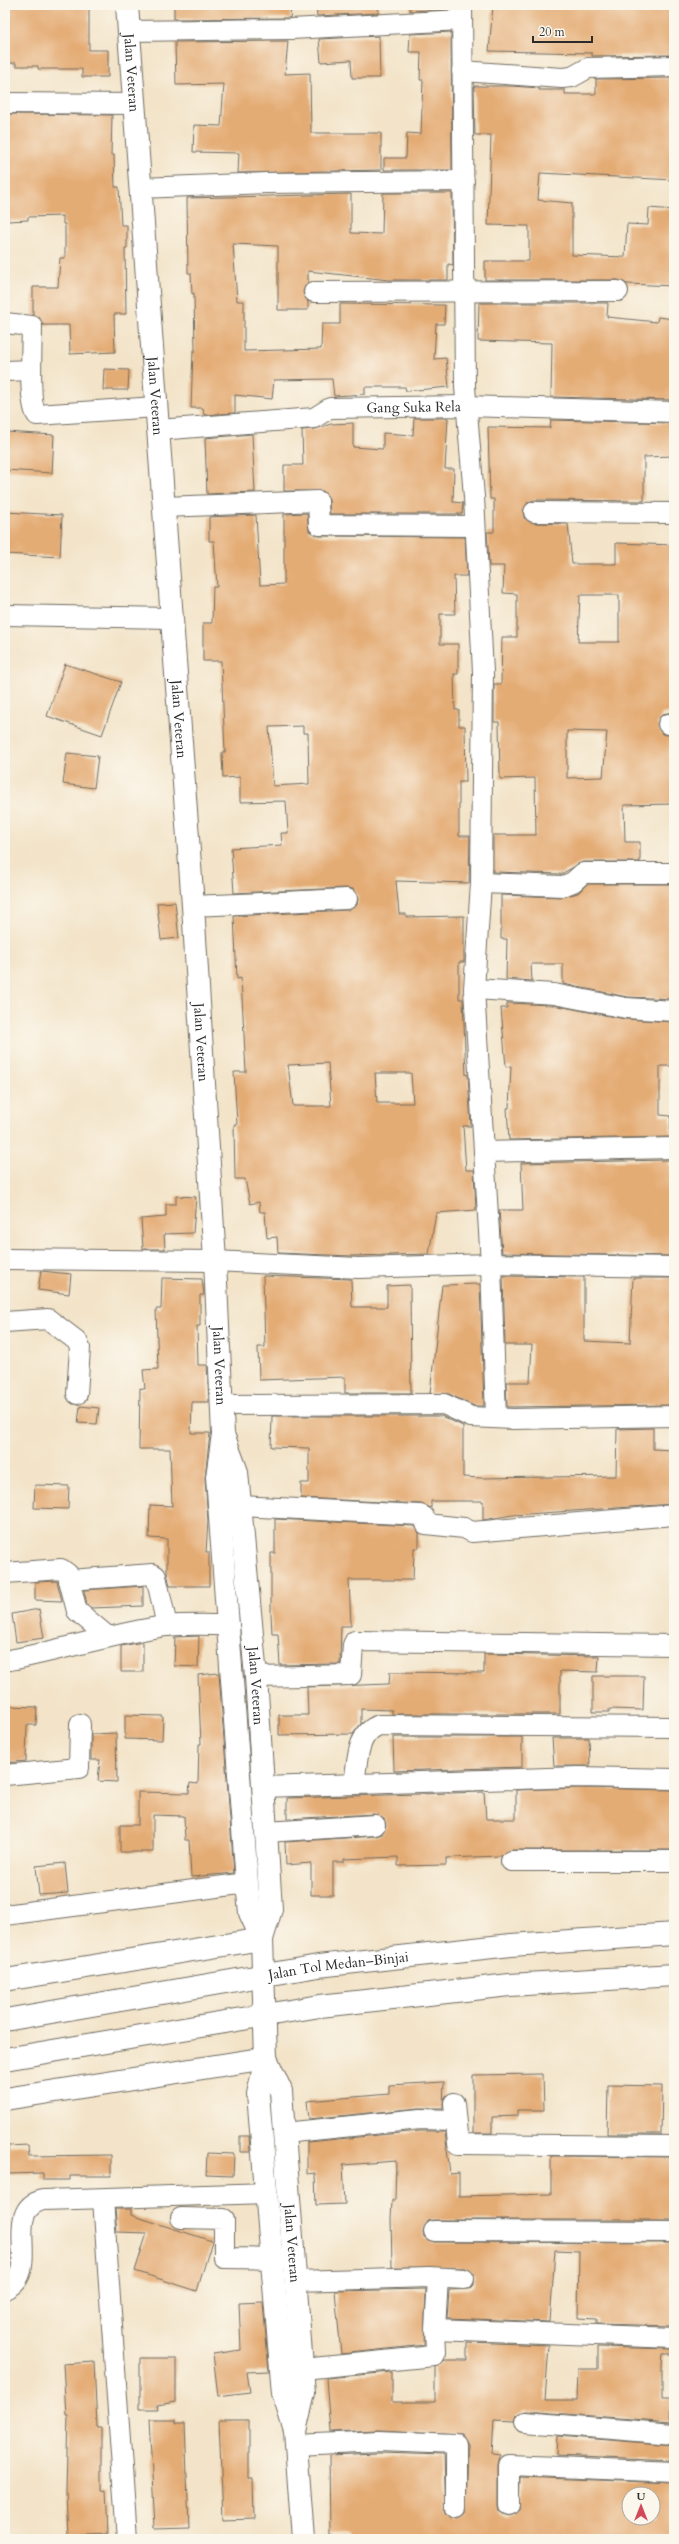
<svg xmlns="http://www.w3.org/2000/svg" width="679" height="2544" font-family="Cardo,serif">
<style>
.building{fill:#e4ac75;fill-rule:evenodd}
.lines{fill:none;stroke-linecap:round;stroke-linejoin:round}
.minor-casing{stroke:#716c62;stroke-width:22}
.major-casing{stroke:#716c62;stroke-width:24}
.highway-casing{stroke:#716c62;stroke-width:24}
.minor{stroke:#fff;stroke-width:20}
.major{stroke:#fff;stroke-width:22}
.highway{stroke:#fff;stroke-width:22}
.labels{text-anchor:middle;stroke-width:4;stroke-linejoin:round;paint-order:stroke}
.street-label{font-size:14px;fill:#2b2b2b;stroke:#fbf7ec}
</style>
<rect width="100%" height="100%" fill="#fbf7ec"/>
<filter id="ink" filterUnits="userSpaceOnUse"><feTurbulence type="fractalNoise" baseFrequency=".025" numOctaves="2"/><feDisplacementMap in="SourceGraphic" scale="8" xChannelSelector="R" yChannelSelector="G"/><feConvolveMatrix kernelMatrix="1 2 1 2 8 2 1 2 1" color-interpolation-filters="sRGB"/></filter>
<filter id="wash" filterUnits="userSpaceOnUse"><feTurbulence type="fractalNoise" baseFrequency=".012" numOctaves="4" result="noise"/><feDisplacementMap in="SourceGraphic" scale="16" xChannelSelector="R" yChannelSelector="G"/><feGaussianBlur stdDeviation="0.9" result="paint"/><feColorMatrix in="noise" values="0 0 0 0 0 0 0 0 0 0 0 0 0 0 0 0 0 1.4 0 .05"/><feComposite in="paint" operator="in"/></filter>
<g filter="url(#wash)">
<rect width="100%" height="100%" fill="#f3e4c9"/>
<g id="blocks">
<!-- building -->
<g class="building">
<path d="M5,5H89V50H108V77H82V69H38V66H16V63H5Z"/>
<path d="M174,5H291L290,18L174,19Z"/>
<path d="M316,5H378L379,13L317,16Z"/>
<path d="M410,5H451V9L410,11Z"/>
<path d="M493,5H599L674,10V55L592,56V53L489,51Z"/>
<path d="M451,32L452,170H384V158H406L407,133L421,134L423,80H420L421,52H409L410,34Z"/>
<path d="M379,36L380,78H352L351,60L321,62L319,39Z"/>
<path d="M288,41L285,74L310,73L311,133H381V170L238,173L239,153L193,152L194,125L221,126L224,84L176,85L175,42Z"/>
<path d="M674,78V180L540,173L538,200L572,203V255L625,257L627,224L648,225L649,208L674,210V286L627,284L618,280H485V261H529V226L488,225L491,135H475L474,86H512L539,88V90H565V94H596V79Z"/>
<path d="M5,114L112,115L111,155H114L115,187H119L121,225H127V248H125L126,314H114L115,352L70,354L69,325H43L39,317L33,315V287H58L60,258H65V224H63V216L28,217V220L8,221L5,197Z"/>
<path d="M383,193H452L453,265L448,264V280H389L308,271V282L303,292L308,302V310H278V246L233,244L237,301H244V351L321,349L322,324H340V304L445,305L444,324H436L434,359L446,358L449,387L406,391L405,387H365V394L334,396L332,379L274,380L272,399L235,395V413L204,415L203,408H191L193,351H195L194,293L192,294L191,273H188L187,198L351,194V233L382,234Z"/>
<path d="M479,303H608L607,317L657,322L658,317L674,319V400L551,397L552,343L478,341Z"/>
<path d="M104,369L129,370L128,390H103Z"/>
<path d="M414,418H448L445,469H454L453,502L463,503L462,514H330L329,500L323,491H284V465H303L302,430L315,429L331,424L353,423V447L383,449V433L413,435Z"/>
<path d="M551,420L674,423V456L644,457V501L534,500L528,502L523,512L524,518L534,523L568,524L572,564H616V543L674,545V712L662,714L657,724L662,734L674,736V804L624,805L625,842H640V862H583L561,874L493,872V835H536L535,778L500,779L499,722H494V684H501L502,637H517V594L503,593L504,566H489L487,532H494V499H490L488,427L550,428ZM580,595H619V642H578ZM567,731L607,732L603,777L567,778Z"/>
<path d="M5,432L54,435L52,473L5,470Z"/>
<path d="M252,434L255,492L207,494L205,438Z"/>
<path d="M5,512L62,515L60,557L5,554Z"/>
<path d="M307,513L309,531L319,536L465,537L467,576H454L455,614H440V644H458V674H454L455,710H459V726H465L466,782H459V836H470L469,883L396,881L399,914H406V917L464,916V962H459V999H463L466,1075L468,1074L471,1126H463L466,1170H474L476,1210L436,1213L429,1254L351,1256L278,1253L277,1237L267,1238L265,1212H260L259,1202L250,1204L245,1179H235L234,1125H237L234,1072H246L241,978L237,979L234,916L348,910L357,905L358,898L353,889L346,888L234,893L231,848L282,845L281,833H288L286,801L240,802V777L223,778L222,752H225L221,661H203V623H212L213,587H217L214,541H209V517L256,515L260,585L284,584V514ZM303,726V733H308L309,784L273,786L269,727ZM328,1063L331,1106H293L288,1065ZM375,1073H411L413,1103H377Z"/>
<path d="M65,664L121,682L102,735L47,716Z"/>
<path d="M67,753L98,756L94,788L63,784Z"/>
<path d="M587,884H671L672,904H674V920H672L674,999L627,997L563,984V964H531L532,981L506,979L507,939H501V895L563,897L578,893Z"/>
<path d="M175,902L179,938L161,940L157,903Z"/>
<path d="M507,1003L553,1005L625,1019L674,1022V1066H660V1115L671,1116L670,1137L509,1140L507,1108H509L511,1066L506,1067L501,1008H507Z"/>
<path d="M669,1160V1165H674V1256L502,1253L499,1210H523L521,1163Z"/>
<path d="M176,1196L196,1197L193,1233L164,1234L165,1249H143L141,1219L166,1217V1204H176Z"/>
<path d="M41,1271L71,1274L69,1294L38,1290Z"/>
<path d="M263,1276L351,1279L352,1307H387V1286L410,1285L411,1393H345V1377L259,1380L258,1347H265Z"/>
<path d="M503,1276L584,1277V1341L630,1343L633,1278H674V1405L507,1407L506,1382H530L532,1345H505Z"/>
<path d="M162,1278L202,1279L204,1295H200V1326H197L198,1365H207L209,1402H192L191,1433H210L205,1478L208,1521L206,1552H209V1586H170L167,1573V1539L149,1538L150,1505L172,1506L170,1449H139L140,1388L145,1389L143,1370L158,1369L156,1309H161Z"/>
<path d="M480,1284L484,1406H474L449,1394L430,1393L442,1285Z"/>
<path d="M80,1406L99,1408L97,1424L78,1423Z"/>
<path d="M272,1416H441L463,1426V1477L481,1478L616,1476L617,1429L653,1428V1449L674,1450V1504L513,1515L483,1520V1501H431V1508L421,1504L301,1498V1483H309V1448L271,1447Z"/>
<path d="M35,1485L69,1486L68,1509L34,1508Z"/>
<path d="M275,1519L415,1526L419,1533V1548H414L413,1580H349L351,1626H341L340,1664L280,1665L278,1634H272L271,1614V1553H275Z"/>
<path d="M57,1581L62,1601L35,1600V1582Z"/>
<path d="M143,1586V1606L92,1608L87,1605L84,1590Z"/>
<path d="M39,1609L44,1638L16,1642L12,1614Z"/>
<path d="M199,1636L198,1667L174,1666L175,1637Z"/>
<path d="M143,1642V1672H121V1646Z"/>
<path d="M484,1654L599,1656L598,1672L560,1671V1714H392V1710L361,1709V1724L353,1734L279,1735V1715H308L307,1687L389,1684L390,1672L484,1673Z"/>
<path d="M219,1673L234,1873L191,1877L189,1840H185L184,1816L153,1815V1852H120V1825H138V1792L189,1793L190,1783L198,1784L199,1744H201L198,1675Z"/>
<path d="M593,1676H644L643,1710L609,1709V1712H593Z"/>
<path d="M5,1706L37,1707L36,1725H27L26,1761L5,1763Z"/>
<path d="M125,1715L163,1716L162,1740L125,1739Z"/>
<path d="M116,1733L117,1782L98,1781L100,1760H91V1734Z"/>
<path d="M393,1737H522V1767L394,1771Z"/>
<path d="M552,1738H589L590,1766H554Z"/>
<path d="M578,1788L674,1790V1850H511L501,1856L446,1858V1865L398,1866V1857L344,1859V1862H333V1895H311V1863L286,1865L285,1842L376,1836L382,1834L386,1825L384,1818L374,1814L287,1819V1798L484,1792L486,1819H516V1790Z"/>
<path d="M65,1863L68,1893L39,1895L36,1866Z"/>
<path d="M543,2074L544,2110H517V2116L492,2117V2133H473V2075Z"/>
<path d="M444,2082L443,2108H419L309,2119L307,2101L389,2094V2085Z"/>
<path d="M608,2085L662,2086L661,2134H607Z"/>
<path d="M420,2131H445L450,2174L459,2173V2196L551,2194V2156L674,2157V2220H434L428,2221L423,2231L424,2237L434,2242L674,2243V2326L597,2324V2319L578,2318L579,2251L555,2250L550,2322L447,2318L449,2290L470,2289L474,2285V2274L465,2268L392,2267L391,2218L392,2200H395L396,2161L343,2165L345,2204L316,2205L315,2173L307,2174V2142Z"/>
<path d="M240,2136H249L250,2152H240Z"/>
<path d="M28,2145L29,2156L111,2155V2176H70V2180H43V2173L9,2174L8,2146Z"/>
<path d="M207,2153L234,2154L233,2176L206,2175Z"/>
<path d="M115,2209H131V2215L212,2241L197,2291L135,2271L147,2233L117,2232Z"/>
<path d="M426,2289L424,2345L341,2354L335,2291Z"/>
<path d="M263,2302L269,2371L247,2372L250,2392L218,2396L213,2354L241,2350L239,2303Z"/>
<path d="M467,2342L549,2345L545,2400H577L578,2369H598V2347L674,2349V2354H663L662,2364V2400H672L671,2422L526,2411L516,2415L514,2421L494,2420L492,2454L500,2455L498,2465V2505L499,2511L509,2516L519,2510L520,2477L674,2483V2539H351V2535L330,2536L329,2455L379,2453L444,2455L446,2514L456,2520L466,2515L468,2444L462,2434L379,2430L330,2432L326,2378L392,2372V2402H435V2367L445,2360H467ZM629,2494H653V2518H629Z"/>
<path d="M140,2358H176V2402L157,2405L158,2409H140Z"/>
<path d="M94,2362L97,2427H101V2490L106,2489L108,2534L68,2536L66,2491L68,2415H66L63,2364Z"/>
<path d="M149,2420H176V2423H185L189,2527L155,2528Z"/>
<path d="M219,2420H249V2478H253L254,2519L223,2520Z"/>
<path d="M557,2436L674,2445V2460L556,2455Z"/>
</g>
</g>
</g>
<g filter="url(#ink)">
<use href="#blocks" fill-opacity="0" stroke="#716c62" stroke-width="1"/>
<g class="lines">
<defs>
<g id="minor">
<path d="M462,5L465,387L474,497L483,672L481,883L474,989L491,1264L496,1418"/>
<path d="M129,31L291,29L462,20"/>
<path d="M462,71L562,78L572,77L588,68L674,66"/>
<path d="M5,103L134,104"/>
<path d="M140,188L266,183L464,181"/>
<path d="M314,292L618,291"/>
<path d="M5,323L32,326C32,343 28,405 37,415L156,407"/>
<path d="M5,371L31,370"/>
<path id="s1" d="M158,430L314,418L330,408L466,406L674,412"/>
<path d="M164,507L318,501L319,525L475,526"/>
<path d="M534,512L674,513"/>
<path d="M5,615L172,618"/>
<path d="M668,724H674"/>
<path d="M481,883L563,886L573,882L583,873H674"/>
<path d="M193,906L347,899"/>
<path d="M474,989L554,994L626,1008L674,1011"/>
<path d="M484,1152L674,1148"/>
<path d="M5,1259L215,1261L359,1268L491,1264L674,1267"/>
<path d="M5,1322L48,1319L77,1341L80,1348L77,1394"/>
<path d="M222,1405L444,1404L471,1417L513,1419L674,1416"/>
<path d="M240,1506L420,1515L424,1517L426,1524L464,1528L472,1532L674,1515"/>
<path d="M5,1573L61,1569L68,1574L69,1580L153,1574L156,1576L167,1626"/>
<path d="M69,1580L77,1611L107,1636"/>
<path d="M5,1661C59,1651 111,1634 165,1626C186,1624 208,1625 229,1625"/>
<path d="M256,1677L351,1675L353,1645L355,1641L674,1645"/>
<path d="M5,1775L79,1768L80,1724"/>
<path d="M354,1783C358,1761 356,1734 379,1725L674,1727"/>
<path d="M263,1787L578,1777L674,1779"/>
<path d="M266,1832L375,1825"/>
<path d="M511,1861H674"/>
<path d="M5,1915L247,1883"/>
<path d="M454,2103L458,2144L674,2146"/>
<path d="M284,2133L420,2119L454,2120"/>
<path d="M103,2199L127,2539"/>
<path d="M181,2218L224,2219V2258L287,2259"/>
<path d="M434,2231L674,2232"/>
<path d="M296,2281L429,2277L464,2279"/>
<path d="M5,2289C44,2272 0,2210 43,2200L267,2193"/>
<path d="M435,2329L674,2338"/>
<path d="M303,2369L434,2356L436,2352L435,2329L438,2278"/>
<path d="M525,2422L674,2434"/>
<path d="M296,2445L379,2441L456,2444V2509"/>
<path d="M509,2505V2465L674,2472"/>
</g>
<g id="major">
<path id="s2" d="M127,5L193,906L215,1261L223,1434L217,1477L247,1883L250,1913L262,1939"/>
<path id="s3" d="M224,1437L237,1472L256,1677L271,1909L262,1939L266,2058L258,2094L283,2393L295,2431L303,2539"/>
<path id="s4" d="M266,2058L281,2091L284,2133L304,2393L295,2431"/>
</g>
<g id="highway">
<path d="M5,1980L262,1939"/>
<path id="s5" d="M5,2020L318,1966L511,1945L674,1934"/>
<path d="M5,2059L320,2006L510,1985L674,1975"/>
<path d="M5,2099L266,2058"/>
</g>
</defs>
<!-- minor casing -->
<use href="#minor" class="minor-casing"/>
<!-- major casing -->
<use href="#major" class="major-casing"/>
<!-- highway casing -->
<use href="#highway" class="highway-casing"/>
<!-- minor -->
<use href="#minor" class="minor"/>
<!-- major -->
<use href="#major" class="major"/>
<!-- highway -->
<use href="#highway" class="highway"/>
</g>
</g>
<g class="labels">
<!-- street labels -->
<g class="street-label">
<text dy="5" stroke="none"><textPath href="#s2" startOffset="68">Jalan Veteran</textPath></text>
<text dy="5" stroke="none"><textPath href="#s2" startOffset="392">Jalan Veteran</textPath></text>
<text dy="5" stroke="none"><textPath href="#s1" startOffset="259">Gang Suka Rela</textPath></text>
<text dy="5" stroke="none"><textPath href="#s2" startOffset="716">Jalan Veteran</textPath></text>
<text dy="5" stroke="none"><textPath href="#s2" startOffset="1040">Jalan Veteran</textPath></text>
<text dy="5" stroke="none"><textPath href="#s2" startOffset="1364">Jalan Veteran</textPath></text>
<text dy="5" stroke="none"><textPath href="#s3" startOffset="252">Jalan Veteran</textPath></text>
<text dy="5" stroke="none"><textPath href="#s5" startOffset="338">Jalan Tol Medan–Binjai</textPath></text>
<text dy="5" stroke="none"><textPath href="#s4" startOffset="189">Jalan Veteran</textPath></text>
</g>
</g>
<!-- margin -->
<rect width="679" height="2544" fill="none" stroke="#fbf7ec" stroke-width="20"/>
<!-- north arrow -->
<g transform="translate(641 2506)"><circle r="19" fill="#fbf7ec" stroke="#a8a59f"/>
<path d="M0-3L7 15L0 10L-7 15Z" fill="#d1495b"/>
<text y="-6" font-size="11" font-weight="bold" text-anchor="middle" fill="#2b2b2b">U</text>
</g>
<!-- scale -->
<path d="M533 36v6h59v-6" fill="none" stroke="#2b2b2b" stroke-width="2"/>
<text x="539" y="36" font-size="12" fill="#2b2b2b" stroke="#fbf7ec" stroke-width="3" paint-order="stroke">20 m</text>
</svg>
